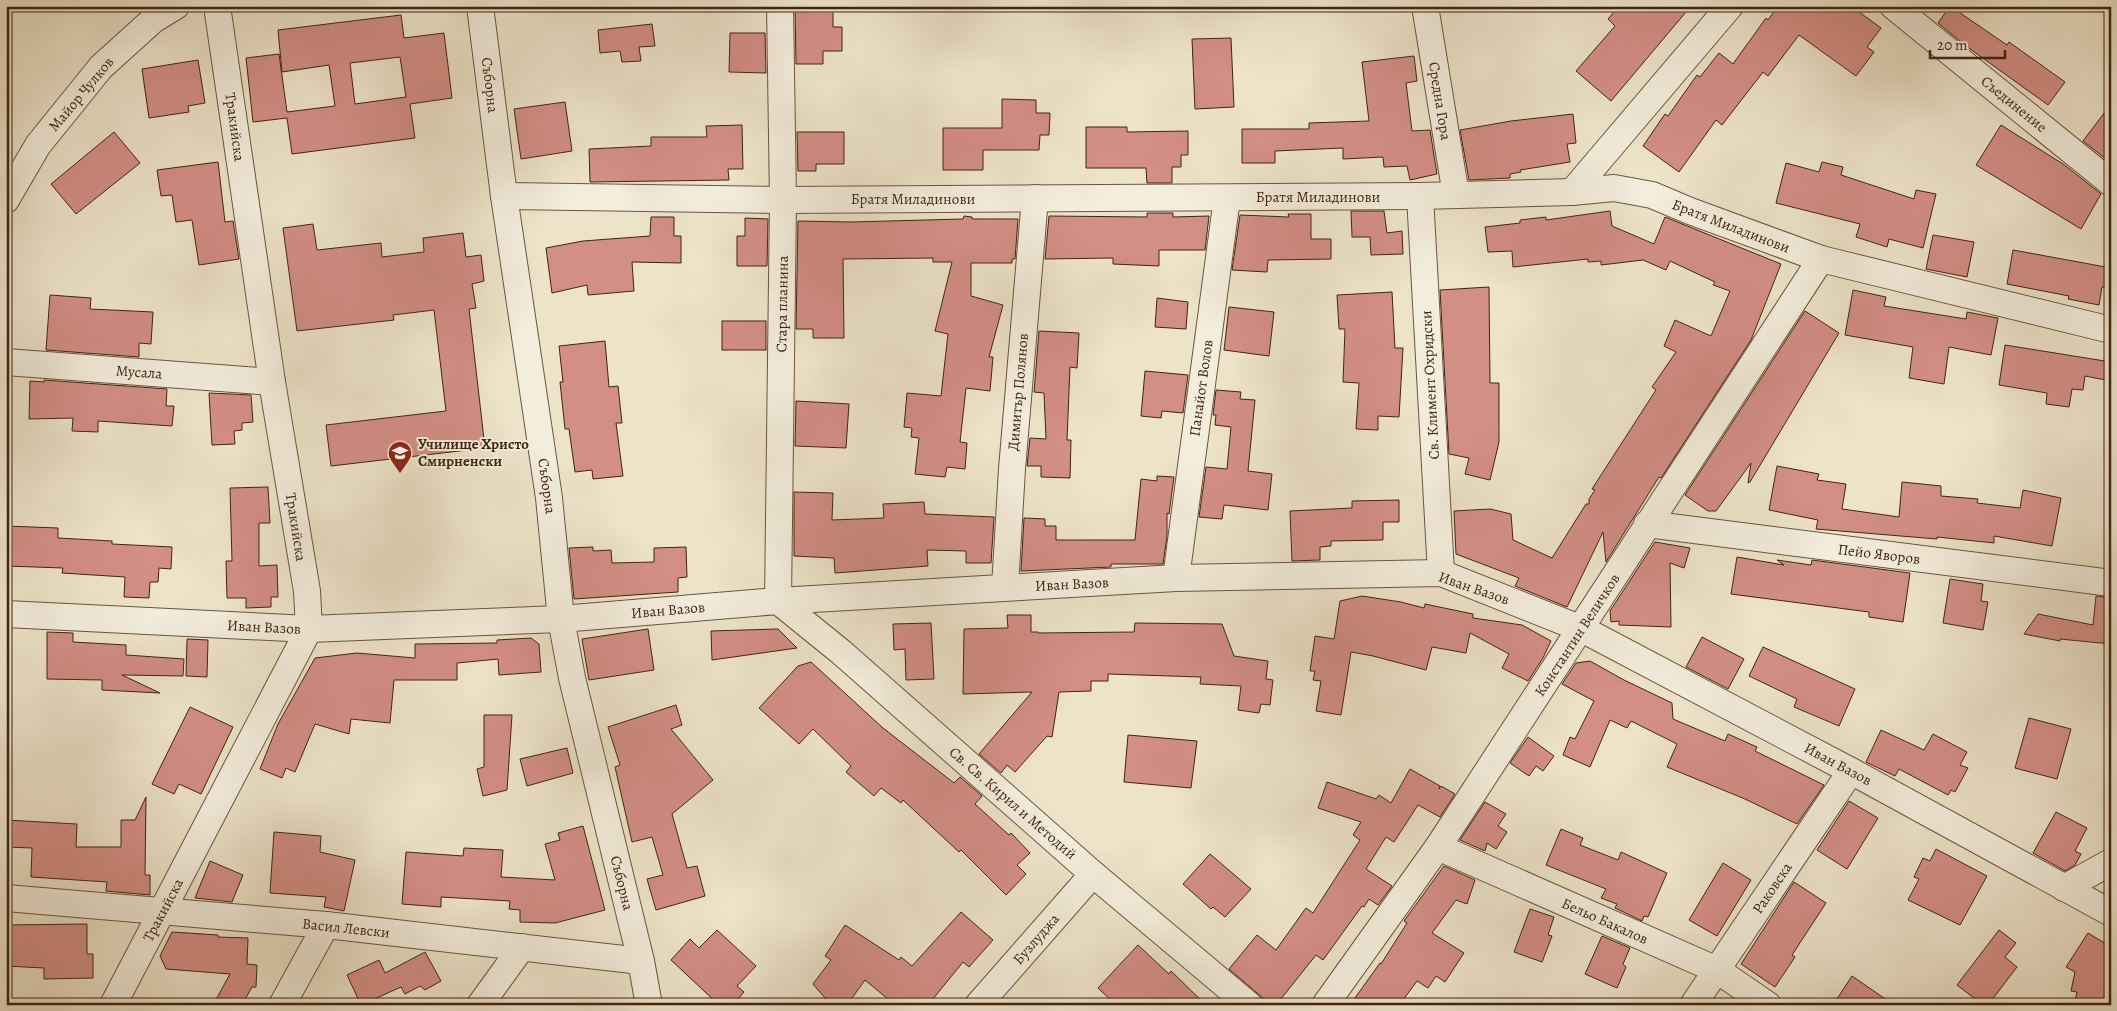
<svg xmlns="http://www.w3.org/2000/svg" width="2117" height="1011" font-family="Alegreya,serif">
<style>
.building{fill:#d38e85;stroke:#402412;fill-rule:evenodd}
.lines{fill:none;stroke-linecap:round;stroke-linejoin:round}
.street-casing{stroke:#6b5440;stroke-width:28}
.street{stroke:#f3eddc;stroke-width:26}
.labels{text-anchor:middle;stroke-width:4;stroke-linejoin:round;paint-order:stroke}
.street-label{font-size:15px;fill:#402412;stroke:#f3eddc}
.poi-label{font-size:15px;font-weight:bold;fill:#402412;stroke:#f3eddc;text-anchor:start}
</style>
<rect width="100%" height="100%" fill="#ede3c9"/>
<filter id="stains"><feTurbulence type="fractalNoise" baseFrequency=".004" numOctaves="4"/><feColorMatrix values="0 0 0 0 .2 0 0 0 0 .09 0 0 0 0 .02 0 0 0 .5 -.17"/></filter>
<radialGradient id="worn" r=".72"><stop offset=".6" stop-color="#630" stop-opacity="0"/><stop offset="1" stop-color="#630" stop-opacity=".3"/></radialGradient>
<!-- building -->
<g class="building">
<path d="M795,6H833V27H842V51H823V64H796Z"/>
<path d="M1619,6H1691L1611,101L1576,71L1615,26L1608,19Z"/>
<path d="M1778,6H1851L1881,28L1867,47L1874,52L1856,76L1799,35L1768,76L1763,72L1722,125L1716,120L1679,172L1643,146L1665,114L1668,116L1697,75L1700,77L1719,53L1733,64L1766,18L1768,20Z"/>
<path d="M1950,6L2007,45L2009,42L2065,82L2048,105L1966,46L1938,23Z"/>
<path d="M401,15L404,38L444,33L452,98L410,104L415,138L292,154L287,118L253,122L246,58L279,54L287,112L335,106L329,65L282,72L278,30ZM400,57L406,97L355,104L350,63Z"/>
<path d="M652,24L655,46L639,47L641,61L622,62L620,51L600,53L598,30Z"/>
<path d="M730,33H765L766,73L729,72Z"/>
<path d="M1231,38L1234,107L1195,109L1192,39Z"/>
<path d="M1414,56L1417,81L1406,83L1412,131L1430,130L1437,174L1410,180L1407,166L1384,167L1383,157L1343,159V148L1275,151V163H1242V129H1309V123L1369,121L1362,62Z"/>
<path d="M198,60L205,103L188,106L189,112L149,118L142,69Z"/>
<path d="M1002,99L1036,100V113H1050L1049,135H1040L1039,150H983V170H943V128H1002Z"/>
<path d="M565,102L572,151L521,159L514,109Z"/>
<path d="M2111,104V163L2083,141Z"/>
<path d="M1573,114L1576,143L1567,144L1570,162L1520,170L1521,172L1510,174V178L1469,180L1460,130L1511,121Z"/>
<path d="M742,125L743,169H728L729,180L590,182L589,149L651,146V137H707L706,126Z"/>
<path d="M2001,125L2063,164L2101,194L2081,229L1976,165Z"/>
<path d="M1086,127H1127V132L1188,131V155H1181V167H1172V183H1147L1146,168H1086Z"/>
<path d="M114,132L140,163L76,214L51,184Z"/>
<path d="M797,132H844V164H816V171H798Z"/>
<path d="M218,162L225,222L233,221L239,259L199,265L192,220L176,222L172,195L161,196L157,170Z"/>
<path d="M1822,162L1843,167L1841,175L1914,199L1916,190L1936,194L1923,248L1889,239L1887,247L1856,237L1860,224L1776,203L1786,163L1819,172Z"/>
<path d="M1351,211H1384L1387,233L1402,231L1403,254L1371,255L1370,237H1352Z"/>
<path d="M1610,211L1612,226L1654,244L1665,217L1781,264L1751,340L1661,478L1659,477L1606,562L1603,532L1567,607L1515,586L1519,578L1456,554L1454,511L1490,509L1511,514L1513,540L1552,558L1586,504H1589V499L1595,490L1592,489L1656,390L1652,387L1676,352L1664,346L1675,320L1711,336L1730,291L1713,285L1715,282L1670,261L1666,270L1643,260L1601,265V261L1588,262V259L1513,267L1512,251L1488,252L1485,227L1520,223V220L1546,217V220Z"/>
<path d="M1147,213H1173V217L1209,216L1205,250H1159V266L1113,264V258L1045,259L1049,216L1147,217Z"/>
<path d="M1288,214H1311V239H1331V259L1268,260L1267,272L1232,270L1240,215L1289,217Z"/>
<path d="M964,216L972,217V219H1018L1015,259H1012V263H971V296L1003,305L989,357H993L990,391L966,388L960,442L967,443L965,469L947,467L945,477L915,474L919,438L911,437L912,428L904,427L907,393L941,396L948,334L935,331L952,262H933V258L843,259L844,338H813V329H796L798,221L851,222L963,219Z"/>
<path d="M651,217H674V236H681V263L632,262L634,291L588,295L587,285L552,293L546,248L583,241L650,236Z"/>
<path d="M745,218L768,219L767,266H737V236H745Z"/>
<path d="M313,224L317,250L381,243L382,257L424,252L423,238L463,233L466,257L481,255L484,281L472,284L476,308L469,309L485,448L331,466L326,425L446,411L434,310L393,315L394,320L297,331L283,228Z"/>
<path d="M1933,235L1974,242L1967,277L1926,269Z"/>
<path d="M2013,250L2111,268V288L2102,287L2099,305L2068,299L2069,296L2007,284Z"/>
<path d="M1489,287L1490,383H1499V442L1490,480L1465,474L1469,458L1449,454L1440,290Z"/>
<path d="M1853,290L1886,297L1884,306L1966,319L1967,312L1998,318L1991,355L1949,347L1944,384L1909,378L1913,347L1845,335Z"/>
<path d="M1392,292L1395,348H1403L1399,417L1378,416V430L1356,429L1359,383L1343,382L1345,329H1339L1337,295Z"/>
<path d="M50,295L91,298L90,309L153,312L151,344L139,343V357L46,350Z"/>
<path d="M1157,298L1188,302L1186,329L1155,327Z"/>
<path d="M1229,307L1274,312L1269,356L1224,350Z"/>
<path d="M1805,311L1839,333L1750,482L1748,483L1751,463L1716,511H1708L1685,495Z"/>
<rect x="722" y="321" width="44" height="29"/>
<path d="M1039,331L1079,333L1077,368L1070,367L1067,440H1071L1070,478L1041,477V466H1027L1030,438L1046,439L1044,393L1034,392Z"/>
<path d="M605,341L609,387L618,386L622,423H616L623,476L593,479L592,470L575,472L569,429H565L560,382H563L559,346Z"/>
<path d="M2005,345L2111,362V381L2085,376L2083,390L2072,389L2069,407L2046,404L2047,393L1999,385Z"/>
<path d="M1145,371L1188,375L1183,413L1162,411L1161,418L1141,416Z"/>
<path d="M44,380L167,389L166,406H174L172,426L98,421V432L72,431L73,418L29,419L30,381L44,382Z"/>
<path d="M1216,390L1241,392L1240,399L1255,400L1248,471L1272,474L1268,510L1224,505L1222,519L1199,517L1206,467L1227,469L1231,427L1215,425L1216,415H1213Z"/>
<path d="M209,393L251,395L253,422L242,423V430L234,431L235,444L212,445Z"/>
<path d="M796,401L849,404L846,448L795,446Z"/>
<path d="M1777,466L1819,474L1817,480L1846,484L1842,509L1899,517L1902,482L1941,486V496L1978,499L1977,503L2020,508L2023,490L2061,498L2052,546L1994,536V543L1937,537V539L1816,529L1818,520L1769,510Z"/>
<path d="M1157,476L1174,477L1169,514L1167,513V536L1163,564H1111V567L1021,571L1024,518L1045,519V526H1056V540H1135L1141,479L1157,481Z"/>
<path d="M268,487L270,523H259V566L277,565L278,597H271V607L246,608V598H227L226,561H232L230,488Z"/>
<path d="M794,492L833,493L832,520L884,518L883,504L924,502L925,514L994,517L991,563H966V551L927,550L928,566L835,573L834,558L794,556Z"/>
<path d="M1399,500V522H1383V540L1331,541V546L1320,547V560L1292,561L1290,511L1352,508V501Z"/>
<path d="M6,526L58,528V538L112,541V544L172,547L171,569L159,568L158,582H150L149,598L124,597L125,577L62,573L63,568L6,566Z"/>
<path d="M1655,542L1690,548L1684,568L1670,563L1671,627L1619,625V621L1611,622L1610,611Z"/>
<path d="M593,547V551L611,550L612,563L654,562V548L686,547L687,577L678,578V592L574,599L569,548Z"/>
<path d="M1737,557L1784,565L1777,560L1811,565L1812,560L1910,573L1903,622L1869,617V612L1731,594Z"/>
<path d="M1950,579L1983,584L1981,601L1988,602L1983,630L1943,623Z"/>
<path d="M1362,596L1401,602L1424,608L1425,604L1473,614V618L1522,625L1551,641L1543,658L1528,681L1502,668L1509,654L1470,633L1466,653L1432,647L1426,670L1373,656L1351,652L1341,715L1316,711L1321,681L1313,680L1315,671H1310L1315,636L1334,639L1340,601Z"/>
<path d="M2096,596L2111,598V644L2060,639V641L2024,634L2038,614L2093,625Z"/>
<path d="M1007,615H1031V632H1038V633L1134,632L1135,623L1222,624L1234,656L1268,661L1266,679L1273,680L1270,705L1261,704L1259,713L1238,710L1241,686L1200,684L1201,677L1108,674V681H1091V691L1059,692L1052,737L1047,736L1015,772L1007,765L1001,773L979,754L1032,692L963,694L964,629L1008,628Z"/>
<path d="M931,623L934,679L906,680L905,649L894,650L893,624Z"/>
<path d="M648,629L654,670L589,680L582,639Z"/>
<path d="M778,629L797,648L712,660L711,631Z"/>
<path d="M47,632L73,633V642L126,645V655L184,659L183,676L122,675L160,693L102,690V680L47,679Z"/>
<path d="M1702,637L1744,659L1728,689L1686,667Z"/>
<path d="M531,638L539,644L541,672L499,675L498,659L457,663V680H394L390,723L351,719L349,734L315,724L295,772L286,768L282,778L260,769L278,724L315,658L357,653L415,658V644L497,643V640Z"/>
<path d="M187,639L208,640L207,677L186,676Z"/>
<path d="M1763,647L1855,689L1839,726L1794,707L1797,699L1749,676Z"/>
<path d="M1590,661L1624,680L1672,703L1673,719L1725,741L1728,734L1757,747L1755,751L1824,785L1797,824L1745,799L1667,767L1677,744L1631,721L1627,728L1610,720L1590,767L1563,755L1570,737L1575,739L1594,701L1562,684L1576,663Z"/>
<path d="M811,662L883,728L954,783L960,777L982,796L975,804L1009,835L1011,833L1030,853L1017,865L1026,874L1006,895L961,850L959,852L903,800L901,803L881,788L874,796L846,772L851,766L813,729L799,744L759,708L798,666Z"/>
<path d="M676,705L682,725L671,729L713,780L672,814L687,868L697,866L705,896L656,910L647,879L663,875L652,837L632,842L615,767L620,765L608,727Z"/>
<path d="M190,707L233,727L201,794L179,784L174,794L152,784Z"/>
<path d="M484,715H512L507,790L483,796L477,769L484,767Z"/>
<path d="M2029,718L2071,729L2057,779L2015,768Z"/>
<path d="M1881,730L1924,750L1933,734L1967,752L1960,765L1968,768L1955,792L1951,790L1948,795L1899,769L1895,776L1866,762Z"/>
<path d="M1128,735L1197,741L1191,788L1124,782Z"/>
<path d="M1528,737L1554,756L1543,771L1536,766L1529,776L1510,763Z"/>
<path d="M567,748L573,773L527,786L520,759Z"/>
<path d="M1410,769L1440,786L1439,789L1441,786L1455,794L1440,817L1418,805L1394,842L1386,837L1366,869L1392,886L1378,905L1369,899L1364,907L1362,906L1323,960L1316,955L1276,1005H1271L1229,969L1257,935L1276,950L1306,908L1313,913L1360,840L1353,835L1361,822L1318,808L1327,782L1376,799L1379,795L1391,803Z"/>
<path d="M146,797L145,875H150V895L106,891L107,882L31,877L32,848L6,847V820L77,824L76,847H121V820H135Z"/>
<path d="M1849,801L1878,818L1847,869L1817,850Z"/>
<path d="M1485,802L1506,814L1498,826L1507,832L1496,849L1487,843L1485,851L1460,840Z"/>
<path d="M2056,812L2087,828L2075,851L2081,854L2075,865L2065,871L2033,853Z"/>
<path d="M583,826L605,910L555,923L520,922V910L509,909L510,901L441,897V907L402,904L406,852L463,856L464,848L503,850L501,877L555,880L545,844L560,840L558,833Z"/>
<path d="M1561,829L1583,838L1580,845L1618,860L1621,852L1667,873L1648,917L1644,916L1642,921L1615,908L1617,904L1601,898L1606,889L1546,865Z"/>
<path d="M274,832L321,836L320,852L355,860L344,911L324,907L326,897L270,893Z"/>
<path d="M1936,849L1987,876L1960,925L1908,900L1919,879L1914,877L1923,858L1930,861Z"/>
<path d="M1210,854L1251,889L1225,917L1213,907L1211,909L1183,884Z"/>
<path d="M210,861L243,875L232,902L195,898Z"/>
<path d="M1723,863L1751,880L1717,936L1689,920Z"/>
<path d="M1444,866L1475,880L1467,904L1456,900L1432,933L1464,953L1445,982L1436,976L1428,988L1417,981L1400,1004L1393,999L1389,1005H1350L1380,963L1381,964L1407,923L1404,921Z"/>
<path d="M1794,882L1826,903L1792,955L1795,957L1775,987L1741,964Z"/>
<path d="M1530,909L1554,917L1548,935L1552,936L1542,962L1514,952Z"/>
<path d="M961,912L993,940L969,967L963,962L928,1005H895L865,980L847,1005H831L813,984L831,960L825,956L845,925L899,960L901,957L912,966Z"/>
<path d="M87,924V954H93V978L44,979V968L6,966V925Z"/>
<path d="M717,930L756,966L737,986L744,992L733,1005H719L671,960L690,939L699,948Z"/>
<path d="M1999,930L2016,943L2005,957L2017,967L1988,1005H1983L1957,985Z"/>
<path d="M172,932L218,935V937L248,938L247,964L257,965L256,987H252L242,1005H213L230,974L166,969L160,956Z"/>
<path d="M2088,933L2111,947V1005H2074L2077,992L2071,991L2075,972L2066,967Z"/>
<path d="M1602,936L1630,948L1623,964L1626,967L1617,988L1585,974Z"/>
<path d="M1138,945L1169,974L1171,971L1206,1005H1116L1098,988Z"/>
<path d="M425,952L441,981L425,990L420,986L405,994L401,987L361,1005L347,975L379,960L385,973Z"/>
<path d="M1852,976L1894,1005H1833Z"/>
</g>
<g class="lines">
<defs>
<g id="street">
<path d="M480,6L504,196L549,498L561,619L572,678L641,961"/>
<path d="M780,6L783,200L778,601L841,652L1093,874L1249,1005"/>
<path d="M1425,6L1456,195"/>
<path d="M1893,6L2111,183"/>
<path d="M1572,192L1730,6"/>
<path d="M504,196L783,200L1420,196L1572,192L1614,188L1652,195L1690,211L1821,259L2111,330"/>
<path d="M1420,196L1441,573"/>
<path d="M6,200L38,145L101,67L153,20L176,6"/>
<path d="M6,362L272,382"/>
<path d="M1647,524L2111,583"/>
<path d="M1176,578L1227,198"/>
<path d="M1005,587L1012,469L1035,198"/>
<path d="M6,614L309,629L561,619L778,601L1176,578L1441,573L1582,629L1851,771L2111,913"/>
<path d="M1438,847L1717,970L1768,1005"/>
<path d="M2064,888L2111,862"/>
<path d="M6,898L326,925L641,961L649,1005"/>
<path d="M113,1005L309,629L307,591L272,382L217,6"/>
<path d="M282,1005L326,925"/>
<path d="M480,1005L522,947"/>
<path d="M978,1005L1093,874"/>
<path d="M1325,1005L1438,847L1821,259"/>
<path d="M1693,1005L1851,771"/>
</g>
</defs>
<!-- street casing -->
<use href="#street" class="street-casing"/>
<!-- street -->
<use href="#street" class="street"/>
</g>
<!-- icons -->
<defs>
<symbol id="school-pin" viewBox="-11 -11 22 30"><path d="M0 17L-7.5 6A9.5 9.5 0 1 1 7.5 6Z" fill="#8f2418" stroke="#f3eddc"/><path d="M0-5L7-2L0 1L-7-2ZM-4 1L0 2.5L4 1V4Q0 6-4 4Z" fill="#fff"/></symbol>
</defs>
<g fill-rule="evenodd">
<use href="#school-pin" x="386" y="439" width="28" height="38"/>
</g>
<g class="labels">
<!-- street labels -->
<g class="street-label">
<text transform="translate(490 85) rotate(83)" y="5">Съборна</text>
<text transform="translate(81 94) rotate(-50)" y="5">Майор Чулков</text>
<text transform="translate(1440 101) rotate(81)" y="5">Средна Гора</text>
<text transform="translate(2014 104) rotate(39)" y="5">Съединение</text>
<text transform="translate(235 127) rotate(82)" y="5">Тракийска</text>
<text x="1318" y="202">Братя Миладинови</text>
<text x="913" y="204">Братя Миладинови</text>
<text transform="translate(1731 226) rotate(21)" y="5">Братя Миладинови</text>
<text transform="translate(782 304) rotate(-89)" y="5">Стара планина</text>
<text transform="translate(139 372) rotate(4)" y="5">Мусала</text>
<text transform="translate(1430 385) rotate(-93)" y="5">Св. Климент Охридски</text>
<text transform="translate(1201 388) rotate(-82)" y="5">Панайот Волов</text>
<text transform="translate(1018 392) rotate(-85)" y="5">Димитър Полянов</text>
<text transform="translate(547 486) rotate(82)" y="5">Съборна</text>
<text transform="translate(296 527) rotate(81)" y="5">Тракийска</text>
<text transform="translate(1879 554) rotate(7)" y="5">Пейо Яворов</text>
<text transform="translate(1072 584) rotate(-3)" y="5">Иван Вазов</text>
<text transform="translate(1474 588) rotate(19)" y="5">Иван Вазов</text>
<text transform="translate(668 610) rotate(-5)" y="5">Иван Вазов</text>
<text transform="translate(264 627) rotate(3)" y="5">Иван Вазов</text>
<text transform="translate(1577 635) rotate(-57)" y="5">Константин Величков</text>
<text transform="translate(1838 764) rotate(28)" y="5">Иван Вазов</text>
<text transform="translate(1013 803) rotate(41)" y="5">Св. Св. Кирил и Методий</text>
<text transform="translate(622 883) rotate(76)" y="5">Съборна</text>
<text transform="translate(1772 888) rotate(-56)" y="5">Раковска</text>
<text transform="translate(163 910) rotate(-62)" y="5">Тракийска</text>
<text transform="translate(1605 921) rotate(24)" y="5">Бельо Бакалов</text>
<text transform="translate(346 928) rotate(6)" y="5">Васил Левски</text>
<text transform="translate(1036 939) rotate(-49)" y="5">Бузлуджа</text>
</g>
<!-- poi labels -->
<g class="poi-label">
<text x="418" y="449">Училище Христо<tspan x="418" dy="17">Смирненски</tspan></text>
</g>
</g>
<!-- margin -->
<rect width="2117" height="1011" fill="none" stroke="#ede3c9" stroke-width="25"/>
<rect x="8" y="8" width="2102" height="996" fill="none" stroke="#402412" stroke-width="2.5"/>
<rect x="12" y="12" width="2092" height="986" fill="none" stroke="#402412"/>
<!-- scale -->
<path d="M1930 50v8h75v-8" fill="none" stroke="#402412" stroke-width="2.5"/>
<text x="1937" y="50" font-size="15" fill="#402412" stroke="#f3eddc" stroke-width="4" paint-order="stroke">20 m</text>
<rect width="100%" height="100%" filter="url(#stains)"/>
<rect width="100%" height="100%" fill="url(#worn)"/>
</svg>
